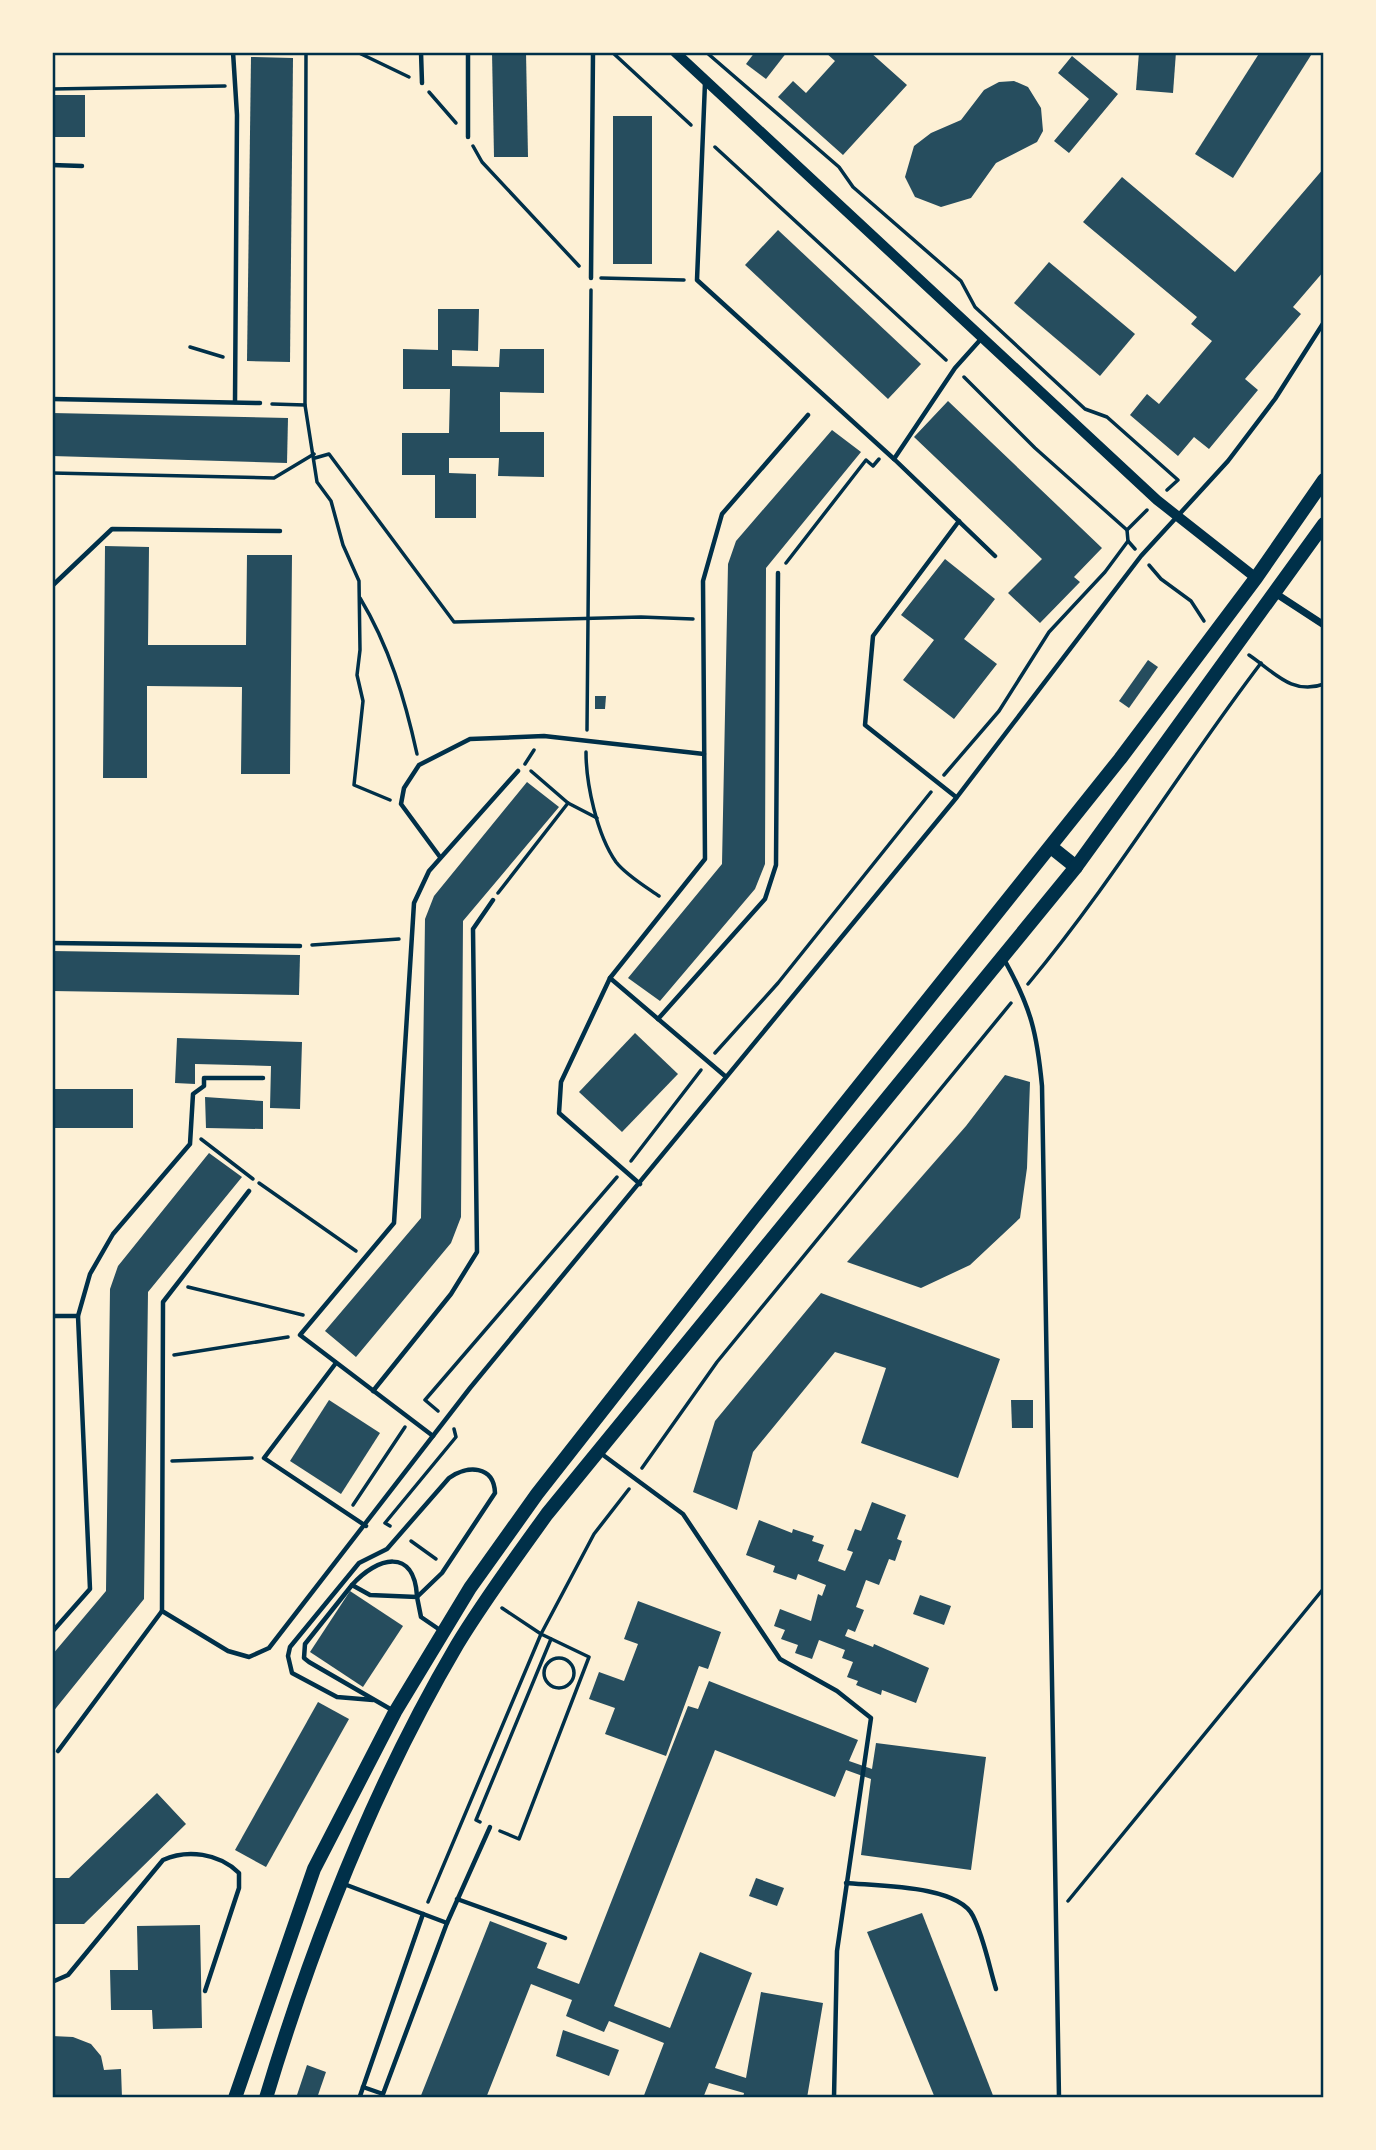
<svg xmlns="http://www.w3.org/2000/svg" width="1376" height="2150" font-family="'Noto Serif',serif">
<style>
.building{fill:#264d5e}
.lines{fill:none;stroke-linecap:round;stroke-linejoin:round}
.path{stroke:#003049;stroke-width:3.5}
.service{stroke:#003049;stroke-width:4.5}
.minor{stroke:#003049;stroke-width:7}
.tertiary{stroke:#003049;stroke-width:10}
.primary{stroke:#003049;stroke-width:14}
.neatline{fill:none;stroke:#003049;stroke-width:2.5}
</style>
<rect width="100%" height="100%" fill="#fdf0d5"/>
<!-- building -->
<g class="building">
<path d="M492,52H526L528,157H494Z"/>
<path d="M755,52H787L766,79L746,64Z"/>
<path d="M825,52H870L907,85L843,155L778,97L793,81L806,93L835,61Z"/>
<path d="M1139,52H1176L1173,93L1136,90Z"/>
<path d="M1260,52H1313L1233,178L1195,154Z"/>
<path d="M1072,56L1118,94L1069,153L1054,141L1089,99L1058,73Z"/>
<path d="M251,57L293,58L290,362L247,361Z"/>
<path d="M1014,81L1028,87L1041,108L1043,131L1037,142L996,163L971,198L941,207L915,197L905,177L914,146L931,133L961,120L984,90L999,82Z"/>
<rect x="52" y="95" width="33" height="42"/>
<rect x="613" y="116" width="39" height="148"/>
<path d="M1324,168V271L1293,307L1301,314L1245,379L1258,390L1209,449L1194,437L1178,456L1130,415L1147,394L1159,404L1212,341L1191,324L1197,317L1083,222L1122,177L1235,272Z"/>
<path d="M778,230L921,364L888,399L745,265Z"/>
<path d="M1049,262L1135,334L1100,376L1014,303Z"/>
<path d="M438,309H479L478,351L452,350V366L499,367L500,349H544V393L500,392V432H544V477L498,476L499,458H449V473L476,474V518H435V475H402V433H449L450,389H403V349L438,350Z"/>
<path d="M948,401L1102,548L1074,577L1080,582L1040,623L1008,593L1042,559L914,437Z"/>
<path d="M52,413L288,418L287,463L52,456Z"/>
<path d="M832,430L861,452L766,568L765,864L755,889L660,1001L628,978L722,864L728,564L736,541Z"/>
<path d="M105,546L149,547L148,645H246L247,555H292L290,774H241L242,687L147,686V778H103Z"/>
<path d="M945,559L995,599L964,639L997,664L954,719L903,680L934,640L901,615Z"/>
<path d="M1148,660L1158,667L1129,708L1119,701Z"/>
<path d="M595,696H606L605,709H595Z"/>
<path d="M527,782L559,807L463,921L461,1217L451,1243L356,1357L325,1331L421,1218L425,919L434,896Z"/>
<path d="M52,951L300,955L299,995L52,991Z"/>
<path d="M635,1033L678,1074L622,1132L579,1092Z"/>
<path d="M177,1038L302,1042L300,1109L270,1108L271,1066L195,1064V1084L175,1083Z"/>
<path d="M1005,1075L1030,1082L1027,1168L1020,1218L970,1265L921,1288L847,1262L966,1126Z"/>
<rect x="52" y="1089" width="81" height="39"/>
<path d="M205,1097L263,1101V1129L206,1128Z"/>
<path d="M209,1153L242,1177L148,1292L144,1599L52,1713V1655L106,1591L110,1289L118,1266Z"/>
<path d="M821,1293L1000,1359L958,1478L861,1443L886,1368L835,1352L753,1452L737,1510L693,1492L715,1421Z"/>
<path d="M329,1400L380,1433L341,1494L290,1461Z"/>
<path d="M1011,1400H1033V1428H1012Z"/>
<path d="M872,1502L906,1515L897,1539L902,1541L895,1561L889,1559L879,1585L866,1580L856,1607L864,1610L855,1632L848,1629L845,1636L873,1647L874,1644L929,1668L916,1703L882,1690L881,1695L856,1685L858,1681L847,1677L853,1662L842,1658L845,1650L819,1640L812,1659L795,1653L798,1645L781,1639L785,1630L774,1626L780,1609L811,1621L818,1594L822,1596L826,1585L798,1574L796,1580L773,1572L775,1566L746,1555L759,1520L792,1533L793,1529L814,1536L812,1541L824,1545L818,1561L845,1571L853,1552L847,1550L855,1529L861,1531Z"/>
<path d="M350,1591L403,1626L363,1687L310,1652Z"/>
<path d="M920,1595L951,1606L944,1625L913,1614Z"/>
<path d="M638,1601L721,1632L708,1669L699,1666L666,1756L605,1734L615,1708L589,1699L599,1672L624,1681L638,1644L624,1639Z"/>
<path d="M709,1681L858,1740L849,1761L872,1769L876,1743L986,1757L971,1870L861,1855L871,1779L846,1770L835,1797L715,1750L614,2006L670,2028L700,1952L752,1973L715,2068L746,2078L761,1992L823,2003L807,2098H743L744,2093L709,2083L703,2098H643L664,2043L609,2021L604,2032L566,2016L572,2000L531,1984L486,2098H420L490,1921L547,1943L537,1968L579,1984L688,1706L698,1709Z"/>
<path d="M318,1702L349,1719L266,1867L235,1850Z"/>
<path d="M157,1793L186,1824L84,1924H52V1878H69Z"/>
<path d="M756,1878L784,1888L777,1906L749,1896Z"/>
<path d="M922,1913L994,2098H935L867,1932Z"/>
<path d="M200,1925L202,2028L153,2029L152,2010H111L110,1970H138L137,1926Z"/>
<path d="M563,2030L619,2050L609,2076L556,2056Z"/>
<path d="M52,2036L73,2037L91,2044L101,2056L104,2070L121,2069L122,2098H52Z"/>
<path d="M307,2065L326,2072L317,2098H296Z"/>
</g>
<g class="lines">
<!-- path -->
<g class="path">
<path d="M306,52L305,405L317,482L331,501L343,545L359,581L360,650L357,675L363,701L354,785L390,800"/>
<path d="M357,52L409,77"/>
<path d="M612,52L691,125"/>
<path d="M706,52L839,167L853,187L961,281L975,307L1085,409L1107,417L1178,480L1167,490"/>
<path d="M52,89L225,86"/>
<path d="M429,92L456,123"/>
<path d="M473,146L482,162L579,266"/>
<path d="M715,147L946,360"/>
<path d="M601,278L684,280"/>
<path d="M190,347L223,357"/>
<path d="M964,377L1035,448L1127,530L1128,541L1135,549"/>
<path d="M272,404L305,405"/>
<path d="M315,458L329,454L454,622L641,617L693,619"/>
<path d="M52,473L274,478L314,454"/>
<path d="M1127,530L1147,510"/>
<path d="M786,563L866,460L873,466L879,459"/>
<path d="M1149,565L1161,579L1191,601L1204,621"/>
<path d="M360,598C389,646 405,699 417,754"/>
<path d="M1249,655C1273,671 1292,696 1324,684"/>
<path d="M587,730L591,290"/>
<path d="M586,752C586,784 597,835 616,862C626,875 646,887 659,896"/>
<path d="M525,764L534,750"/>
<path d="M531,771L568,803L597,818"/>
<path d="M944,775L999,711L1049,632L1105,572L1128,541"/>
<path d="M498,893L568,803"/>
<path d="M312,945L399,939"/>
<path d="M1028,984C1113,882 1181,768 1261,663"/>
<path d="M715,1053L778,983L931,792"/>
<path d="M201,1139L253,1179"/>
<path d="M631,1161L701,1070"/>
<path d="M259,1183L356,1251"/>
<path d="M188,1287L303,1315"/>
<path d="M174,1355L288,1337"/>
<path d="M438,1411L425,1400L617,1177"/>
<path d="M172,1461L252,1458"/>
<path d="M642,1468L717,1362L1011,1003"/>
<path d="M353,1505L405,1427"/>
<path d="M390,1526L385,1523L456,1437L454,1429"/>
<path d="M411,1541L436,1559"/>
<circle cx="559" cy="1673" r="15"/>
<path d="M480,1822L476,1820L551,1639"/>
<path d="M500,1831L519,1839L589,1657L541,1634L594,1534L629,1489"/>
<path d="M1068,1901L1324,1588"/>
<path d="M428,1902L541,1634L502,1608"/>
</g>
<!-- service -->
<g class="service">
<path d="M233,52L237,115L235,402"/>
<path d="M421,52L422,83"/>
<path d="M468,52V137"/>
<path d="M705,83L697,280L894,459"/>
<path d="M52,165L82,166"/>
<path d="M591,278L593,52"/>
<path d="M981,339L955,368L894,459L995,556"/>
<path d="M52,399L260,403"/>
<path d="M52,586L112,529L280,531"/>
<path d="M956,797L865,725L873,636L959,521"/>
<path d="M440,857L401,804L404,788L419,765L470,739L544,736L704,754"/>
<path d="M52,943L300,946"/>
<path d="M1005,961C1031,1008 1037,1033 1042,1086L1059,2098"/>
<path d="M610,978L725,1076"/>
<path d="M658,1019L765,899L776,865L778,573"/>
<path d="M640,1184L559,1113L561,1082L610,978L705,859L703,581L722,514L808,415"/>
<path d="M249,1191L163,1302L162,1611L228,1651L249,1657L269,1648L470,1388L957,797L1141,556L1228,461L1275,399L1324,322"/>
<path d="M52,1316H78"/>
<path d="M336,1363L264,1458L366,1526"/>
<path d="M373,1391L451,1294L477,1252L473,929L493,900"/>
<path d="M433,1436L300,1335L394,1223L414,903L429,871L518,771"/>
<path d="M599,1452L683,1514L780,1659L837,1691L871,1718L837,1951L834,2098"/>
<path d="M352,1585C377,1557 414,1547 417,1596"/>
<path d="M52,1632L90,1589L78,1316L90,1274L113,1234L190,1144L193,1094L204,1086V1078H263"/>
<path d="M373,1700L337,1697L292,1673L288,1656L290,1647L359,1563L387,1549L449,1478C467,1465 494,1465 495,1493L442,1573L417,1597"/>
<path d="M392,1710L309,1662L304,1658L305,1644L352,1585L370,1595L417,1597L421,1617L440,1630"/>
<path d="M58,1751L162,1611"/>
<path d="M846,1883C877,1886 958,1885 973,1916C984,1938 989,1966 996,1989"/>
<path d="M344,1884L447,1923L383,2094L363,2087"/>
<path d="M457,1899L565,1938"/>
<path d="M447,1923L490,1827"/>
<path d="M52,1982L68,1975L163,1860C187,1849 219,1853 239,1873V1888L205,1991"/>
<path d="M360,2096L423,1914"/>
</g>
<!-- minor -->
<path class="minor" d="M1275,593L1324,625"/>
<!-- tertiary -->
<path class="tertiary" d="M675,52L1157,500L1256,578"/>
<!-- primary -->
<g class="primary">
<path d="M1051,847L1076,867"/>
<path d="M235,2098L314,1869L395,1712L470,1588L537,1494L754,1217L1120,759L1256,578L1324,480"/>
<path d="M266,2098C313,1941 374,1786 457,1645C485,1599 516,1557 547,1514L1076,867L1324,524"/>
</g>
</g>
<!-- border -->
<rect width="1376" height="2150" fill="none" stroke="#fdf0d5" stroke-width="108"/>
<rect x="54" y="54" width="1268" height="2042" class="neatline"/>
</svg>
